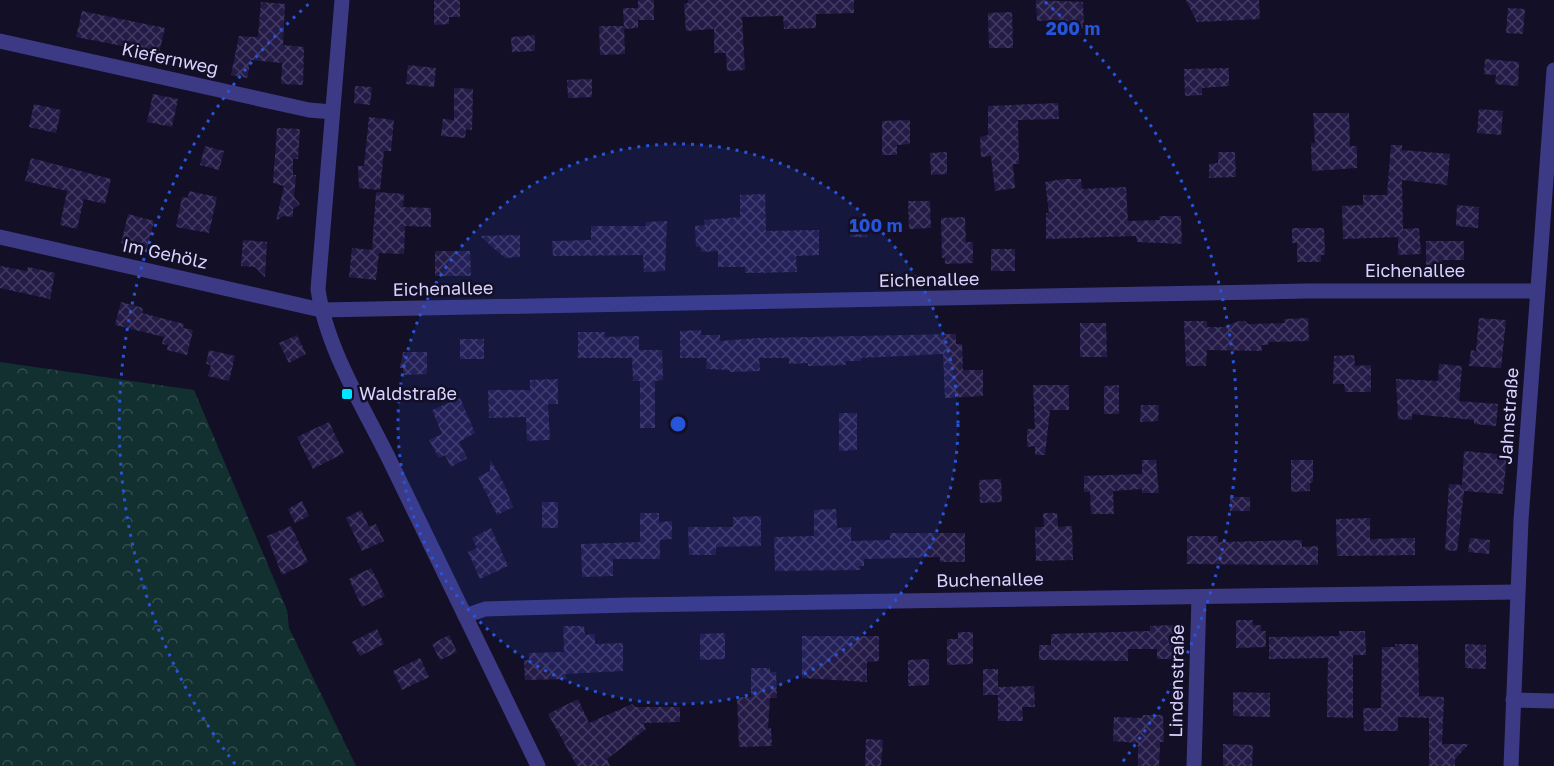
<svg xmlns="http://www.w3.org/2000/svg" width="1554" height="766" font-family="'Golos Text',sans-serif">
<style>
.forest{fill:url(#forest-crowns)}
.building{fill:url(#building-cross-hatch)}
.lines{fill:none;stroke-linecap:round;stroke-linejoin:round}
.minor{stroke:#3d3a85;stroke-width:15}
.ring{fill:none;stroke:#2655da;stroke-width:3;stroke-dasharray:3 6}
.poi-dot{fill:#00e5ff;stroke:#130f26;stroke-width:2}
.labels{text-anchor:middle;stroke-width:5;stroke-linejoin:round;paint-order:stroke}
.street-label{font-size:18px;fill:#d9d4ff;stroke:#130f26}
.poi-label{font-size:18px;fill:#d9d4ff;stroke:#130f26;text-anchor:start}
.centre{fill:#2655da;stroke:#130f26;stroke-width:3}
.ring-label{font-size:18px;text-anchor:middle;font-weight:bold;fill:#2655da;stroke:#130f26;stroke-width:5;stroke-linejoin:round;paint-order:stroke}
</style>
<defs>
<pattern id="forest-crowns" width="20" height="18" patternUnits="userSpaceOnUse" patternTransform="scale(1.5)"><rect width="20" height="18" fill="#12302f"/><path d="M2 6a3 3 0 1 1 6 0M12 15a3 3 0 1 1 6 0" fill="none" stroke="#344d4e"/></pattern>
<pattern id="building-cross-hatch" width="8" height="8" patternUnits="userSpaceOnUse" patternTransform="scale(1.5)"><rect width="8" height="8" fill="#241b47"/><path d="M0 0l8 8M0 8l8-8" fill="none" stroke="#433b63"/></pattern>
</defs>
<rect width="100%" height="100%" fill="#130f26"/>
<!-- forest -->
<path class="forest" d="M0,362L194,390L287,610L289,628L356,766H0Z"/>
<!-- building -->
<g class="building">
<path d="M434,0H460V17H449V24L434,25Z"/>
<path d="M638,0H654V20H638V28L624,29L623,8H638Z"/>
<path d="M688,0H854V13L816,14V28L784,29L783,16L742,17L745,70L727,71L726,53H714V29L686,31L684,4L688,3Z"/>
<path d="M1036,0L1083,2L1084,29L1067,30L1066,20L1037,21Z"/>
<path d="M1186,0H1259L1260,19L1197,22Z"/>
<path d="M261,2L285,4L283,45L304,47L303,85L281,84L282,63L251,60L247,78L231,75L239,36L258,37Z"/>
<path d="M1508,8L1525,9L1523,34L1506,33Z"/>
<path d="M82,11L165,28L159,53L76,37Z"/>
<path d="M1012,12L1013,48H989L988,13Z"/>
<path d="M599,26H624L625,54L600,55Z"/>
<path d="M535,35V51L512,52L511,37Z"/>
<path d="M1485,59L1519,62L1518,86L1495,84L1496,75L1484,74Z"/>
<path d="M408,65L436,68L434,87L406,84Z"/>
<path d="M1229,68V86L1202,88V95L1185,96L1184,69Z"/>
<path d="M592,79V97L568,98L567,80Z"/>
<path d="M355,86L372,87L370,105L354,103Z"/>
<path d="M454,88L473,89L472,130L466,129L465,138L441,136L443,119L454,120Z"/>
<path d="M153,94L178,99L172,127L147,122Z"/>
<path d="M1058,103L1059,119L1018,120L1019,164H1013L1015,188L995,191L991,156L981,157L980,137L988,135V106Z"/>
<path d="M34,104L61,110L56,133L29,127Z"/>
<path d="M1479,109L1503,111L1501,135L1477,133Z"/>
<path d="M1313,113H1349L1350,146H1357V168L1312,171L1311,143H1315Z"/>
<path d="M369,117L394,120L391,151H384L380,190L359,188L358,166H364Z"/>
<path d="M910,120V144L897,145V155H882V121Z"/>
<path d="M277,128L300,129L298,159H293V175H296L294,197L300,204L293,209V217L283,216L276,221L284,186L273,183Z"/>
<path d="M1391,145H1402V150L1450,154L1447,185L1402,180L1403,229L1419,228L1421,254L1398,255V237L1343,239L1342,206L1363,205V195H1387Z"/>
<path d="M205,146L224,151L219,170L200,165Z"/>
<path d="M947,152V174L931,175L930,153Z"/>
<path d="M1218,152H1235L1236,177L1209,178V164L1218,163Z"/>
<path d="M31,158L111,179L105,204L84,199L77,229L60,225L67,191L25,181Z"/>
<path d="M1064,179H1081L1082,189L1126,187L1128,221L1160,220L1159,216H1181L1182,244L1137,242L1136,236L1046,239V213H1049L1045,182Z"/>
<path d="M189,191L217,197L209,233L176,227L182,197L188,198Z"/>
<path d="M376,192L404,194L403,207L431,208V227L405,226L404,254L379,253L376,280L349,277L352,248L372,250Z"/>
<path d="M765,194L766,231L819,230V255L796,256L797,272L745,273V267H718V251L701,252V247H696L695,226L705,225L704,220L740,217V195Z"/>
<path d="M908,201H930L931,228L909,229Z"/>
<path d="M1457,205L1479,207L1478,228L1456,226Z"/>
<path d="M128,214L154,221L147,250L121,244Z"/>
<path d="M965,217L966,242H973V263L945,264V258H942L941,218Z"/>
<rect x="850" y="220" width="17" height="17"/>
<path d="M667,221L665,271L644,272L643,255L553,256L552,241L591,240V226H646V222Z"/>
<path d="M1292,228H1324L1325,255H1321V262H1297V243H1292Z"/>
<path d="M520,235V257L505,258L480,236Z"/>
<path d="M243,240L267,242L265,277L255,267L241,266Z"/>
<path d="M1426,241H1464V260H1442V269H1426Z"/>
<rect x="991" y="249" width="24" height="22"/>
<path d="M435,251H470L471,276H435Z"/>
<path d="M0,266L27,271L28,267L55,273L50,299L0,288Z"/>
<path d="M121,302L143,308L142,313L184,324L183,328L193,330L187,355L167,350L168,345L162,344L164,337L115,325Z"/>
<path d="M1308,318L1309,341L1268,342V345H1261L1262,351L1207,350L1206,366H1186L1184,321H1207V327H1224L1239,321H1245L1248,324L1285,323L1284,319Z"/>
<path d="M1479,318L1506,320L1501,368L1469,366L1471,350L1476,351Z"/>
<path d="M1080,323H1106L1107,357H1080Z"/>
<path d="M701,330V335H720V341L759,338L956,334V344H962L963,370H983V396L945,398L943,354L861,358V361H846V365L808,366V363L789,364V358H759L760,371L730,372V370L706,369L707,358H680V331Z"/>
<path d="M578,332H605V337L639,336V350H662L663,380L655,381V428H640V381H633L632,358H578Z"/>
<path d="M297,335L306,354L289,363L279,343Z"/>
<rect x="460" y="339" width="24" height="20"/>
<path d="M209,350L235,356L229,381L208,376L211,365L206,364Z"/>
<path d="M403,352H427V374L404,375L403,368H400Z"/>
<path d="M1354,355L1355,366L1371,365V392H1345L1344,384H1333L1334,356Z"/>
<path d="M1439,364L1462,366L1459,401L1498,404L1496,426L1474,424V420L1412,414V420L1398,419L1396,379L1438,381Z"/>
<path d="M558,379V404H548L550,440L527,441L526,417L489,418L488,390H530V380Z"/>
<path d="M1033,385H1069V410H1050L1045,455H1035V446L1027,447V429H1035Z"/>
<path d="M1119,385V414H1104V386Z"/>
<path d="M460,398L475,433L459,442L467,458L451,467L445,455L439,458L429,440L442,434L432,410Z"/>
<path d="M1141,405H1159L1158,421L1140,422Z"/>
<path d="M839,413H857V450L839,451Z"/>
<path d="M329,422L344,453L313,469L297,437Z"/>
<path d="M1464,451L1507,455L1503,494L1464,491L1457,551L1445,550L1449,484L1462,485Z"/>
<path d="M490,459L504,484L513,507L497,515L478,477L490,471Z"/>
<path d="M1142,460H1156L1159,493H1142V489L1113,491L1114,514H1091L1090,492H1084V476L1142,474Z"/>
<path d="M1291,460H1313V482L1310,483V491L1291,492Z"/>
<path d="M1001,479L1002,502L980,503L979,480Z"/>
<rect x="1230" y="497" width="20" height="14"/>
<path d="M302,501L309,516L295,523L288,509Z"/>
<rect x="542" y="502" width="16" height="26"/>
<path d="M836,509L837,528L851,527V541L890,540V533H965V562H940V557L864,559V566H859L860,570L775,571L774,537L814,536V510Z"/>
<path d="M361,510L369,527L376,524L384,541L362,551L346,518Z"/>
<path d="M640,513H659V522L672,521V539L660,540V559H613V576L582,577L581,544L640,542Z"/>
<path d="M1043,513H1057L1058,527L1072,526L1073,560L1036,561L1035,527H1044Z"/>
<path d="M761,516V546L716,547V555H689L688,527H733V517Z"/>
<path d="M1370,518V539L1415,538V555L1337,556L1336,519Z"/>
<path d="M291,526L308,562L282,575L267,536Z"/>
<path d="M491,528L508,566L480,579L468,552L477,548L472,538Z"/>
<path d="M1187,536H1218V542L1302,540V547L1318,546V565L1187,564Z"/>
<path d="M1470,538L1490,540L1489,554L1468,552Z"/>
<path d="M371,568L385,596L362,607L349,579Z"/>
<path d="M1236,620H1253V625H1261V631H1266V647L1236,648Z"/>
<path d="M1174,625L1173,659H1157V649H1128V661L1039,660V645H1051V634L1150,631V626Z"/>
<path d="M563,626H584L585,635L595,634V644L623,643V671L565,674L567,679L525,680L524,660H529V653L564,652Z"/>
<path d="M377,629L384,644L360,656L352,642Z"/>
<path d="M1339,631H1365L1366,655H1353V718L1327,717L1328,658L1269,659V637L1339,636Z"/>
<path d="M958,632H973V664L947,665V639H958Z"/>
<path d="M725,633V659L700,660V634Z"/>
<path d="M449,635L457,652L440,660L432,644Z"/>
<path d="M802,636H879V661L867,662V682L802,678Z"/>
<path d="M1395,644H1418L1419,696L1444,697L1442,744H1469L1455,759V766H1429V718L1398,717V731H1364L1363,708H1381L1382,647H1395Z"/>
<path d="M1465,644L1486,645V669L1465,668Z"/>
<path d="M420,658L429,677L402,690L393,671Z"/>
<path d="M929,659V685L908,686V660Z"/>
<path d="M751,668H770V672H776L777,698H770L768,728H771L772,746L739,747L737,697H751Z"/>
<path d="M983,669H998V687L1034,686L1035,707H1022L1023,721H998V695H983Z"/>
<path d="M1233,692L1270,693V717L1233,716Z"/>
<path d="M578,699L589,723L632,704L635,707H680V722L643,723L646,729L607,759L610,766H577L548,714Z"/>
<path d="M1143,715H1163L1164,742H1160L1159,766H1138V743L1113,741L1114,717L1142,718Z"/>
<path d="M866,739L883,740L881,766H865Z"/>
<path d="M1223,744L1253,745L1252,766H1223Z"/>
</g>
<g class="lines">
<!-- minor -->
<g class="minor">
<path d="M342,0L318,289C326,348 364,408 390,461C439,563 489,664 538,766"/>
<path d="M0,41L309,110L332,112"/>
<path d="M0,237L321,310L1306,291H1537"/>
<path d="M465,616L485,609L630,605L1517,592"/>
<path d="M1513,700L1554,701"/>
<path d="M1194,766L1199,597"/>
<path d="M1511,766L1521,520L1554,70"/>
</g>
</g>
<!-- distance rings -->
<circle cx="678" cy="424" r="280" fill="#2655da" fill-opacity=".12"/>
<g class="ring">
<circle cx="678" cy="424" r="280"/>
<path d="M235 764A559 559 0 0 1 311 2M1045 2A559 559 0 0 1 1121 764"/>
</g>
<!-- markers -->
<rect class="poi-dot" x="341" y="388" width="12" height="12" rx="3"/>
<g class="labels">
<!-- street labels -->
<g class="street-label">
<text transform="translate(170 59) rotate(12)" y="6">Kiefernweg</text>
<text transform="translate(165 254) rotate(12)" y="6">Im Gehölz</text>
<text x="1415" y="277">Eichenallee</text>
<text transform="translate(929 280) rotate(-1)" y="6">Eichenallee</text>
<text transform="translate(443 289) rotate(-1)" y="6">Eichenallee</text>
<text transform="translate(1509 416) rotate(-86)" y="6">Jahnstraße</text>
<text transform="translate(990 580) rotate(-1)" y="6">Buchenallee</text>
<text transform="translate(1177 681) rotate(-89)" y="6">Lindenstraße</text>
</g>
<!-- poi labels -->
<g class="poi-label">
<text x="359" y="400">Waldstraße</text>
</g>
</g>
<circle cx="678" cy="424" r="9" class="centre"/>
<g class="ring-label">
<text x="1073" y="35">200 m</text>
<text x="876" y="232">100 m</text>
</g>
</svg>
